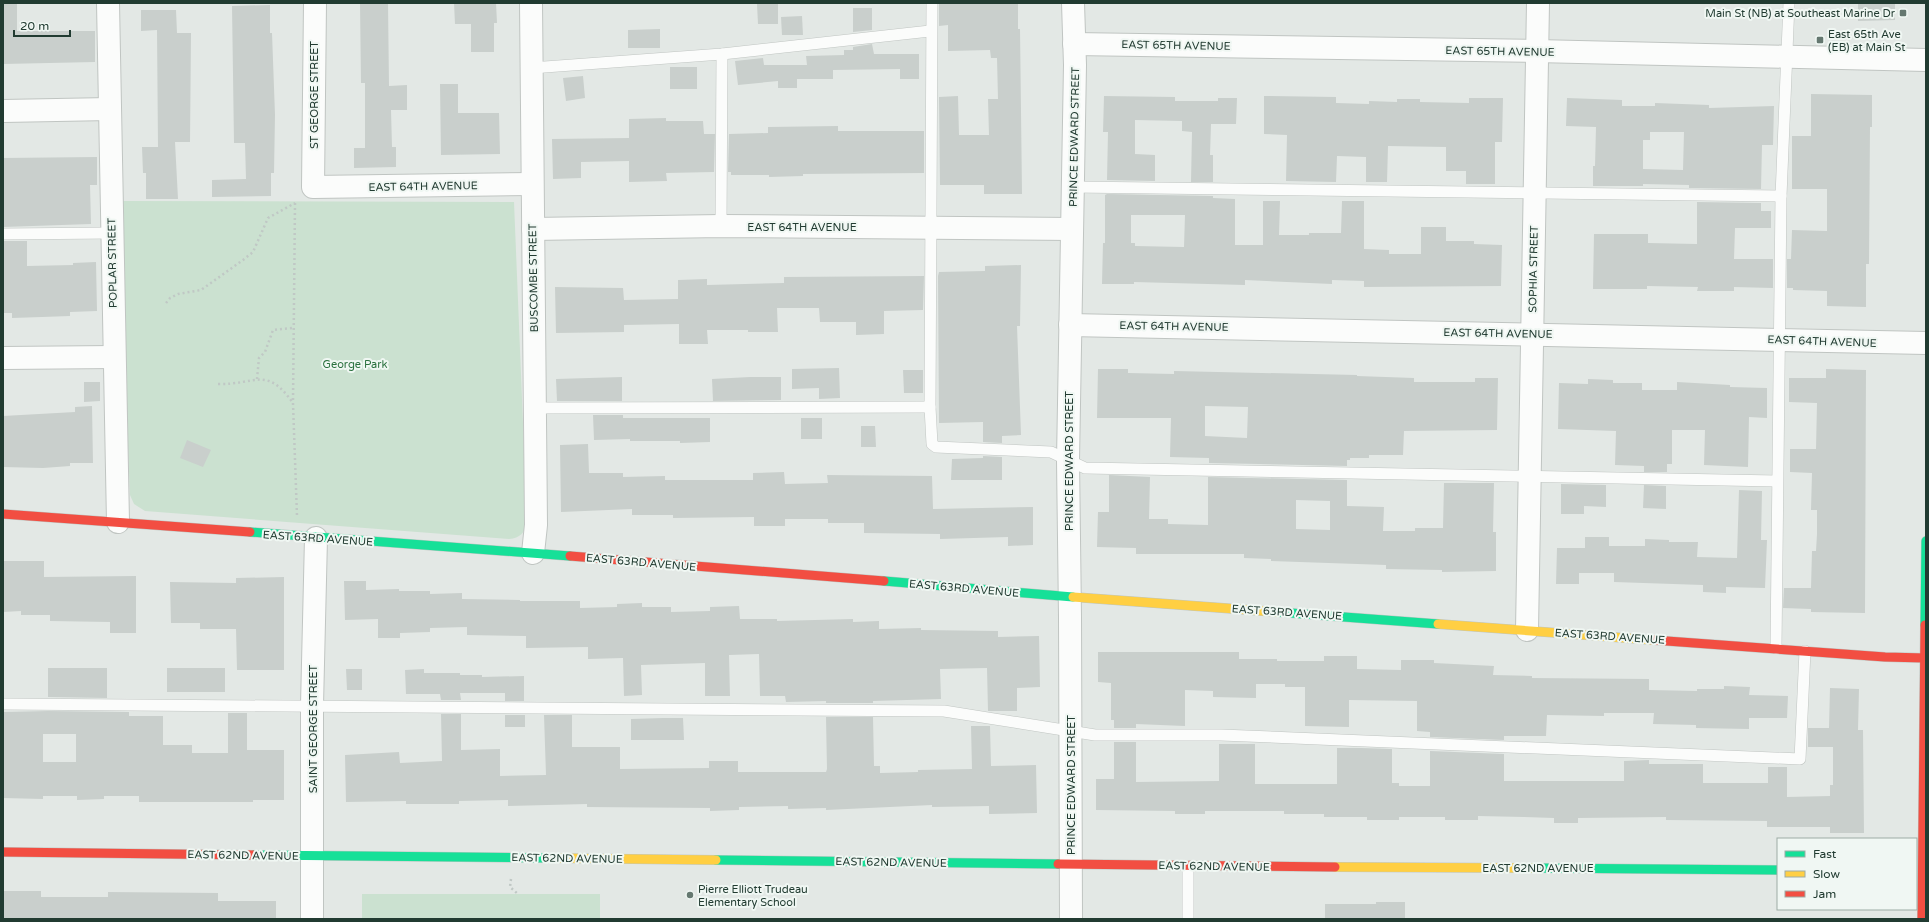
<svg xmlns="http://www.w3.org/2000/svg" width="1929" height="922" font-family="'Varela Round',sans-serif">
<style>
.green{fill:#cbe1d0}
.building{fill:#c9cfcc;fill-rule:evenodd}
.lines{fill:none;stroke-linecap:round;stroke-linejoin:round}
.lane-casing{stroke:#c0c5c2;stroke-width:12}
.street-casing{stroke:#c0c5c2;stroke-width:24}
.fast-casing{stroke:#bec6c2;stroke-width:10}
.slow-casing{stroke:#bec6c2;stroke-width:10}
.jam-casing{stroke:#bec6c2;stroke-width:10}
.path{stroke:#c0c8c5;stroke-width:2.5;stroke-dasharray:2 3;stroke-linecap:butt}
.lane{stroke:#fbfcfb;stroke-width:11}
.street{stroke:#fbfcfb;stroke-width:22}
.fast{stroke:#16e098;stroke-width:9}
.slow{stroke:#ffcf43;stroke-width:9}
.jam{stroke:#f24e42;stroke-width:9}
.poi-dot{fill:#657870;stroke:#f0f7f3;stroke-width:1.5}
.labels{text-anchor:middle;stroke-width:4;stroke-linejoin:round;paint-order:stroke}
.poi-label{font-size:11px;fill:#213b31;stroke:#f0f7f3;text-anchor:start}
.street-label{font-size:11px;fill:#213b31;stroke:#f0f7f3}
.park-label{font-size:11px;fill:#2b713f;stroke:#f0f7f3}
</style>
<rect width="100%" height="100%" fill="#e3e8e5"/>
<!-- green -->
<g class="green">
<path d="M118,201L514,202L527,522C525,533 520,538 509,539L145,511L134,504L130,495Z"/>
<rect x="362" y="894" width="238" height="25"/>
</g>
<!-- building -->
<g class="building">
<path d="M3,3H17V31H95V62L3,64Z"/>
<path d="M360,3H388L389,86L407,85V110H391L392,147H396V167L354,168V148H365V83H361Z"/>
<path d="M454,3H496L497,23H494V52H471V24H455Z"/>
<path d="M939,3H1018V29H1020L1022,194H984V185H940L939,97L958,96L959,135H989L988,99H998L997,58H991L990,50L948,51V25L939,26Z"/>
<path d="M1858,3H1895V20L1858,21Z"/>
<path d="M757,4H778V24H758Z"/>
<path d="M270,5V33H272L275,115L274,173H271V196L212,197V180L246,179L245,143H234L232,6Z"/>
<path d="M853,8H872V30L853,32Z"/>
<path d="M141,10H176L177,33H191L190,142H175L178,199H146V173H143L142,147H158L157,30L141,31Z"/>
<path d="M802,16L803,35H782L781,17Z"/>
<path d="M660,29V48H628V30Z"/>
<path d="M872,44L874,54H919V79H900V69L833,70V79H797V88H778V81L738,85L735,61L763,58L764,65H807L806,56L844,55V50H853V47Z"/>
<rect x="670" y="67" width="27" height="22"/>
<path d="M583,76L585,98L566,101L563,78Z"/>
<path d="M440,84H458V113H499L500,154L441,155Z"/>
<path d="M1811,94L1872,95V127H1870L1869,264H1866V307L1827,306V291L1793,290V288H1787V259H1791L1792,230L1827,231V189H1792V136H1811Z"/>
<path d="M1104,96L1175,97V101H1218V98H1237L1236,124H1211L1210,155H1213V182H1191L1192,132L1182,131V121L1135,120V154L1155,155V181L1107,180L1108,132H1103Z"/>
<path d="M1264,96L1336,97V103L1369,104V101L1397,102V99H1420V102L1469,103V98H1503L1502,142H1495V184H1466V171H1446V147L1388,146L1387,182H1366V157L1337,156L1336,182L1286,181L1287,135L1264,134Z"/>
<path d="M1567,98L1622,100V106H1655V103L1709,105V108L1774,106L1773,145H1762L1761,189L1689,188V185L1643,184V186H1593V166H1595L1596,127L1566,126ZM1650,132H1684L1683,170L1643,169V140H1650Z"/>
<path d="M666,118V121H703L704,134H715L714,172L666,173L667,181L629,182V161L581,162V178L553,179L552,139L629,138V119Z"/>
<path d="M838,126V131H924V173L803,174V176L769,177V175H731V172H728L729,134L768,133V127Z"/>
<path d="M97,157V185H90L91,224L3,227V158Z"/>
<path d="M1107,194L1213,196V198L1235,199V245H1263V201H1280L1279,235H1309V233H1341L1342,201H1364V249L1389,250V254H1421V227H1446V241H1474V244L1502,245L1501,286L1364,287V281L1332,280V284L1245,280V285L1134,282V284H1102L1103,243H1105V195ZM1131,215H1185L1184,247L1135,246V243H1131Z"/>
<path d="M1697,202L1761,203V211H1771V228H1735L1734,259H1773V288L1734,287V291H1697L1698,287L1647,286V289H1593L1594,234H1648V243L1697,244Z"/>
<path d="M3,241H27V266L73,265V263L96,262L97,311L70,312V316L42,317L12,318V313H3Z"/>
<path d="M1021,265L1020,326H1017L1021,435L1002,436V443L983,442V422L939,423L938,276L939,272L985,271V266Z"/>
<path d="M924,276L923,310L884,311V334L856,335V322H820L819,308H777L778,332H748V330H707L708,344H679V324L624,325V332L556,333L555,287L623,288L624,300L678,299V280L707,279V285L784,283V277Z"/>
<path d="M839,368L840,398L819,399V388L792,389V369Z"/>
<path d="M1098,369H1128V373L1174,374V371L1357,375V376L1414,378V382H1475V378H1498L1497,430L1404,431L1403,455H1369V458H1350V460H1347V466L1209,463V458L1170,457L1171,418H1097ZM1205,406L1248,407L1247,438L1205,436Z"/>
<path d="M1826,369L1866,370L1865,613L1811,612V609L1783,608L1784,588H1811L1812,551H1816L1817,534V510H1811L1812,473L1790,472V449H1816L1817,403L1789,402V378H1826Z"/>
<path d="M903,370H923V393H904Z"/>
<path d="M622,377V401H557L556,379Z"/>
<path d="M750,377H781V400L713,401L712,379Z"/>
<path d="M1588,379L1613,380V383H1642V390H1677V382L1730,385V387L1767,388V418L1749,417L1748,467L1704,465L1705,430H1672V464H1667V472H1644V466L1615,465L1616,431L1558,429L1559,383L1588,384Z"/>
<path d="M84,382H100V401L84,402Z"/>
<path d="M92,406L93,463H70V466L43,468L3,467V416L75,412V407Z"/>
<path d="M593,415H623V418H710V442L680,443V441H630V439L594,440Z"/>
<rect x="801" y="418" width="21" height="21"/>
<path d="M861,426H875L876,447H861Z"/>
<path d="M187,440L211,450L203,467L180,458Z"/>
<path d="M588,444L589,473H623V477L665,476V480H753V473L784,472L785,484L828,483L827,475L932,476L933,509L1033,507V545L1008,546V537L940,539V534L864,533V523H828V519H785V526H754V517L673,518V515H632V509L561,512L560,445Z"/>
<path d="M983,456L1002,457V480H951L952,459L983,458Z"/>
<path d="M1109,475L1150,477L1149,519H1168V524L1208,525V477L1347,480V506L1384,507L1383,531H1415V528H1443L1444,483H1494L1493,532H1496V571L1442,572V570L1386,569V565L1271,561V559L1244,558V554H1136V548L1097,547L1098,512H1109ZM1296,500L1330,501V530L1296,529Z"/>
<path d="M1561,484L1606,485V507L1584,506V514H1561Z"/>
<path d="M1644,485L1666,486V509L1643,508Z"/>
<path d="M1739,490L1762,491L1761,540H1767L1765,588L1726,587V593L1703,592V585L1614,582V573H1579V584H1556L1557,548H1585V537H1609V546H1645V539L1669,540V542H1698L1697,557L1737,558Z"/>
<path d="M3,561H44V577L136,576V633H110V622L50,621V615H21V611L3,612Z"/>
<path d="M284,577V670H237L236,629H200V623H171L170,582L236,583V578Z"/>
<path d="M344,581H366V590L399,589V591H430V594L462,593V599L520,600V601H580V608L617,607V604L642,603V607H671V612L710,611V607L739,606L740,619H777V621L853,619V622L879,621V629L921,628V630L998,631V637L1039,636L1040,687L1017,688V711H988L987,668L940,669L941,699L873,701V703H826V701L786,702L785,696H760L759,654L729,655L730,696H705V663L641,665L642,695L624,696L623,658L588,659V647L526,648V636L467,635V627L430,628V632L400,633V638H378V619L345,620Z"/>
<path d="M1098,652H1239V659H1277V661H1324V656H1357V669L1401,670V660H1434V663L1494,666L1493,675L1532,676V678L1649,679V690L1697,691V689H1724V686L1750,687L1749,695L1788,696L1787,718H1749V729L1696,728V725L1653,724L1654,713H1604V716L1547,715L1546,736H1504V740L1430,737V732L1417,731V701L1349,700V727L1305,726V687H1285V684H1256V698L1213,697V691L1185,690V726L1136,724V728H1114V720H1111V683L1098,682Z"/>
<path d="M48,668H107V698L48,697Z"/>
<rect x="167" y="668" width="58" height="24"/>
<path d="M346,669H362V690H347Z"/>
<path d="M424,669V673H460V675H482V677L524,676V701H505V693H460L461,700H441L440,694H406L405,670Z"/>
<path d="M1830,688L1859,689L1858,730H1863L1864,833H1830V827H1767V821L1666,820V817L1578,818V823H1554V818L1524,817L1478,816V820H1445V817H1399V820H1367V817H1324V814H1284V811H1205V814H1175V811L1096,810V779H1114V742H1136V782L1219,781V744H1255V784H1337V748H1361L1392,749V783H1399V786H1430V751L1504,754V781H1624V761L1649,760V764H1703V783H1768V767H1787V797L1830,796V785H1833V747H1808V728H1829Z"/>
<path d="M48,711L129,712V716H163V745H192V753H228V713H247V750H284V800H253V802H139V796H104V799L77,800V796H43V799L3,798V712ZM43,734H76V762H43Z"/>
<path d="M441,714H461V750L500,749V776L546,775L544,715H572V747H620V769L709,768V761H738V772H826L827,769L826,717H873L874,766H880V773L918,772V770L972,769L971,726H990L991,766L1036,765L1037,813L989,814V806L932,807V805L826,810V808L788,809V806L739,807V810L710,811V808L587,807V804L508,806V800L459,801V804H406V801L346,802L345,755L399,752L400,763L442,761Z"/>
<rect x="505" y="715" width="20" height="12"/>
<path d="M663,718H683L684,740H631V719Z"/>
<path d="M3,891H41V897H108V892L218,893V901H276V919H3Z"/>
<path d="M1376,902H1405V919H1325V904H1376Z"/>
</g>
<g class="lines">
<defs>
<g id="lane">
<path d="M932,3L930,407L932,444L936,447L1051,452L1085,468L1777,481"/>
<path d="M531,68L722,54L930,31"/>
<path d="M1073,187L1781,196"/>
<path d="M721,226L722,54"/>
<path d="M3,234L112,233"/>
<path d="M534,408L930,407"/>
<path d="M1776,648L1781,196L1789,3"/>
<path d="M3,704L944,711L1095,735H1221L1800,759L1805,651"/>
<path d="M1188,919V866"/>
</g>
<g id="street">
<path d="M108,3L118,522"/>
<path d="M315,3L313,187L532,184"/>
<path d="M531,3L536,525L533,553"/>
<path d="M1074,44L1536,51L1926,60"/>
<path d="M3,111L110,109"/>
<path d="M533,229L721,226L1072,229"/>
<path d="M1070,325L1926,343"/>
<path d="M3,358L114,357"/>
<path d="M1527,630L1538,3"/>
<path d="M312,919V705L316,538"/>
<path d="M1071,919L1070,617L1068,460L1075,65L1073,3"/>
</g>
<g id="fast">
<path d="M250,532L570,556"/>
<path d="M884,581L1073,597"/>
<path d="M1277,612L1438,624"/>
<path d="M1925,625L1926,541"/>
<path d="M254,855L549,858"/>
<path d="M716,860L1058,864"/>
<path d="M1533,868L1778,870"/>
</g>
<g id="slow">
<path d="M1073,597L1277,612"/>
<path d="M1438,624L1653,640"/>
<path d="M549,858L716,860"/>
<path d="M1335,867L1533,868"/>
</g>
<g id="jam">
<path d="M3,514L250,532"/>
<path d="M570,556L884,581"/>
<path d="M1653,640L1885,657L1925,658"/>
<path d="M3,852L254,855"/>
<path d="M1058,864L1335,867"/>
<path d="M1922,919L1925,625"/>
</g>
</defs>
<!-- lane casing -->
<use href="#lane" class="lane-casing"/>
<!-- street casing -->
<use href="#street" class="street-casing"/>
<!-- fast casing -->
<use href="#fast" class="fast-casing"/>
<!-- slow casing -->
<use href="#slow" class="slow-casing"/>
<!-- jam casing -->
<use href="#jam" class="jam-casing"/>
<!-- path -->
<g class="path">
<path d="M295,203L293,403L297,516"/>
<path d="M166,303L170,298L178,294L201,290L243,260L253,252L268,218L295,203"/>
<path d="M257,379L259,358L265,352L273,330L293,328"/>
<path d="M218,384C256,385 266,365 293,403"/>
<path d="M511,879L510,887L518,894"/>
</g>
<!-- lane -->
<use href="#lane" class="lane"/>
<!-- street -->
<use href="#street" class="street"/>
<!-- fast -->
<use href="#fast" class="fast"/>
<!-- slow -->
<use href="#slow" class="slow"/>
<!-- jam -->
<use href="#jam" class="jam"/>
</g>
<!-- markers -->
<g class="poi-dot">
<rect x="1899" y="9" width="8" height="8" rx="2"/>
<rect x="1816" y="36" width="8" height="8" rx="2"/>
<circle cx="690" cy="895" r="4"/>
</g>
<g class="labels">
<!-- poi labels -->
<g class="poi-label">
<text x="1895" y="17" text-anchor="end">Main St (NB) at Southeast Marine Dr</text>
<text x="1828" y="38">East 65th Ave<tspan x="1828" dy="13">(EB) at Main St</tspan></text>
<text x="698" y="893">Pierre Elliott Trudeau<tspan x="698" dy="13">Elementary School</tspan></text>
</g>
<!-- street labels -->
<g class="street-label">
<text transform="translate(1176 45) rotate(1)" y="4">EAST 65TH AVENUE</text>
<text transform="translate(1500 51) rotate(1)" y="4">EAST 65TH AVENUE</text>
<text transform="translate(314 95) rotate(-90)" y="4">ST GEORGE STREET</text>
<text transform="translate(1074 137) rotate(-89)" y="4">PRINCE EDWARD STREET</text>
<text transform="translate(423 186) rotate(-1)" y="4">EAST 64TH AVENUE</text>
<text x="802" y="231">EAST 64TH AVENUE</text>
<text transform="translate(112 263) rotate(-91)" y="4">POPLAR STREET</text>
<text transform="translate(1533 269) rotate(-89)" y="4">SOPHIA STREET</text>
<text transform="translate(533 278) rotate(-91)" y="4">BUSCOMBE STREET</text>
<text transform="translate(1174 326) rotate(1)" y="4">EAST 64TH AVENUE</text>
<text transform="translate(1498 333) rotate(1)" y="4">EAST 64TH AVENUE</text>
<text transform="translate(1822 341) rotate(2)" y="4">EAST 64TH AVENUE</text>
<text transform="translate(1069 461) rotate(-90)" y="4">PRINCE EDWARD STREET</text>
<text transform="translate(318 538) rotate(4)" y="4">EAST 63RD AVENUE</text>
<text transform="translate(641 562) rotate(5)" y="4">EAST 63RD AVENUE</text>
<text transform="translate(964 588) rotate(5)" y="4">EAST 63RD AVENUE</text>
<text transform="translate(1287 612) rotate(4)" y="4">EAST 63RD AVENUE</text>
<text transform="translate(1610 636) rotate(4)" y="4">EAST 63RD AVENUE</text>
<text transform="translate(313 729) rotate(-90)" y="4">SAINT GEORGE STREET</text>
<text transform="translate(1071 785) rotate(-90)" y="4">PRINCE EDWARD STREET</text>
<text transform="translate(243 855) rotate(1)" y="4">EAST 62ND AVENUE</text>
<text transform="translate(567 858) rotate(1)" y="4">EAST 62ND AVENUE</text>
<text transform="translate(891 862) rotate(1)" y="4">EAST 62ND AVENUE</text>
<text transform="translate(1214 866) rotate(1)" y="4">EAST 62ND AVENUE</text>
<text x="1538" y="872">EAST 62ND AVENUE</text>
</g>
<!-- park labels -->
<g class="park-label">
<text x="355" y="368">George Park</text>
</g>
</g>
<!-- border -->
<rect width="1929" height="922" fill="none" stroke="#213b31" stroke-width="8"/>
<!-- legend -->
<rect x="1777" y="838" width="140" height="72" fill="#f0f7f3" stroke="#9daca5"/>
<rect x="1785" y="851" width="20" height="6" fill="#16e098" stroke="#9daca5"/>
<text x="1813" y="858" font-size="12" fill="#213b31">Fast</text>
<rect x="1785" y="871" width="20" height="6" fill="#ffcf43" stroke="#9daca5"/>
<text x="1813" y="878" font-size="12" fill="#213b31">Slow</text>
<rect x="1785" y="891" width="20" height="6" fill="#f24e42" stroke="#9daca5"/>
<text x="1813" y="898" font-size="12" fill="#213b31">Jam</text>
<!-- scale -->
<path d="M14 30v6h56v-6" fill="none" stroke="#213b31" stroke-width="2"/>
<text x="20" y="30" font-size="12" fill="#213b31" stroke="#f0f7f3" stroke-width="3" paint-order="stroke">20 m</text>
</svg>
